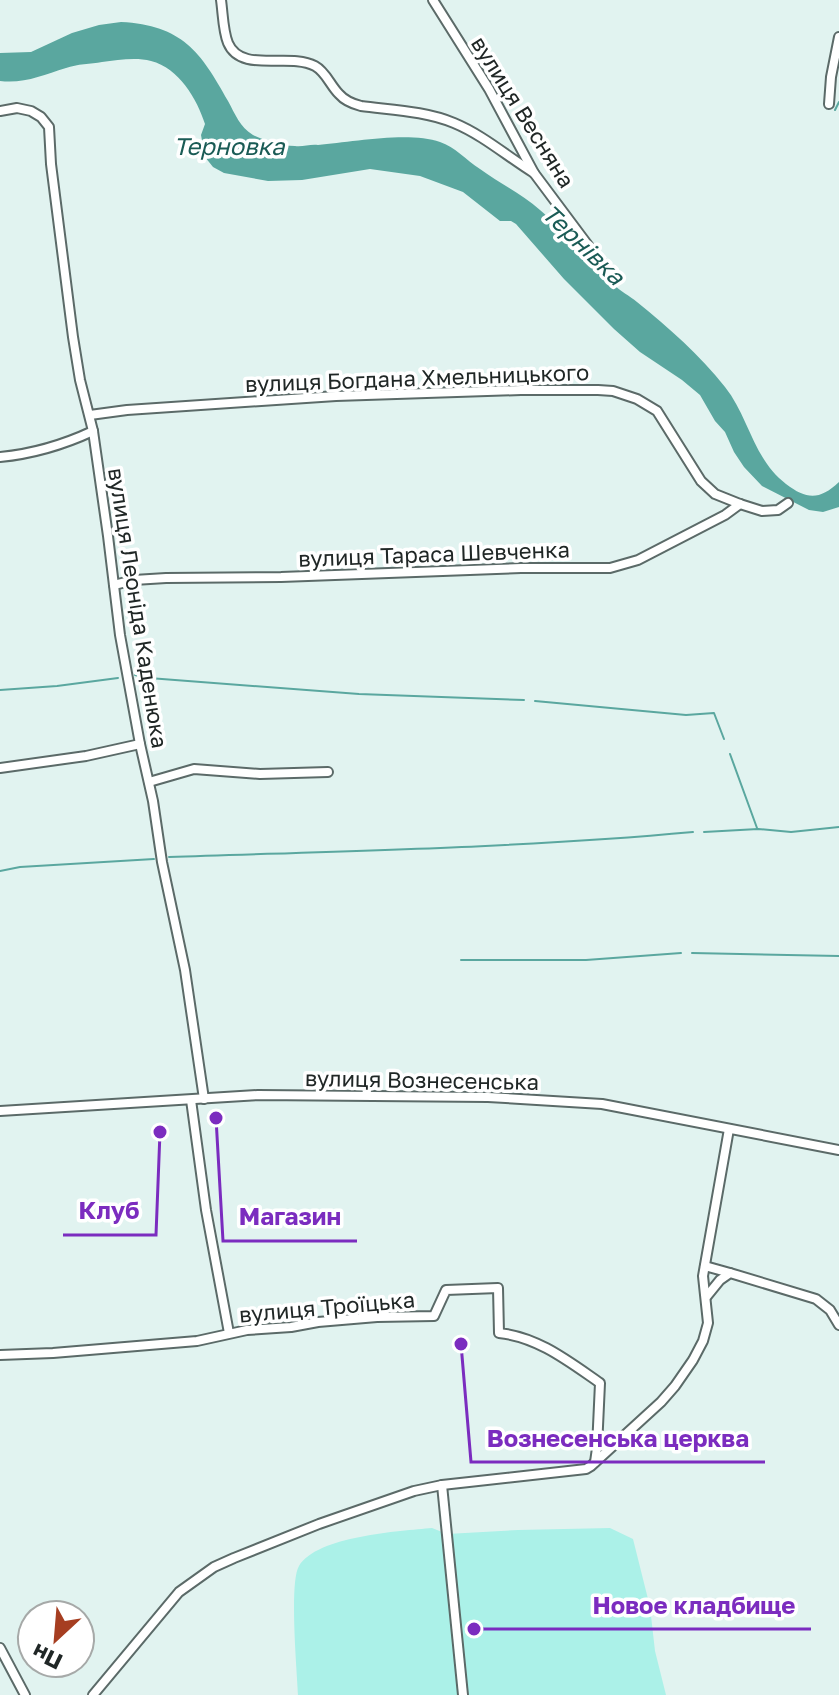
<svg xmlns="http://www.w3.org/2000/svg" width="839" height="1695" font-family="'Golos Text',sans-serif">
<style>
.green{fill:#abf1e8}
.water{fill:#5aa79f}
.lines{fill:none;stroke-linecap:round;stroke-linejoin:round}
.stream{stroke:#5aa79f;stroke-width:2}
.minor-casing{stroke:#5b6a68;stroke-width:12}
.minor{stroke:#fff;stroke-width:8}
.labels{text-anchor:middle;stroke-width:7;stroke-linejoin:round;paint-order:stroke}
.street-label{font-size:22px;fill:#202726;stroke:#fff}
.water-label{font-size:24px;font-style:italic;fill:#1a5b55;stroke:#fff}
.leader{fill:none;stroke:#7b2cbf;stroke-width:3}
.callout-dot{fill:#7b2cbf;stroke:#fff;stroke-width:3}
.callout-label{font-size:24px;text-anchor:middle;font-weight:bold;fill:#7b2cbf;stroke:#fff;stroke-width:7;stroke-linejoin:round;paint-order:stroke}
</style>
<rect width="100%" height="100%" fill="#e1f3f0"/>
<!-- green -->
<path class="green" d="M432,1528L447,1534L518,1530L610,1528L633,1539L650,1607L655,1651L666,1695H298C297,1671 289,1582 299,1566C317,1536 400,1531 432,1528Z"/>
<!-- water -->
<path class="water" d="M121,22C182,25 201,52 228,101C235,114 240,127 253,135C265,141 281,146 295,146C303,147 310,144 318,145C351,142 409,131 440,142C455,147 466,160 480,169C499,183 522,194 540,210C551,219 560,231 569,241C583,256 598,271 613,284C620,291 630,296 637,302C669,328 700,355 725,387C749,417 753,459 786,484C807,500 820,500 839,482V507L823,512L809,510L762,486L744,467L734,452L725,432L715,421L700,395L682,380L640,352L614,329L564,279L516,224L511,221H500L463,192L420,176L370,169L302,180L268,181L224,173L213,167L205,157L201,135L205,124C197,99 179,68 151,61C136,57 118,60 102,62C91,64 77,64 66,68C43,75 24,84 0,81V53L31,52L72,33L99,25Z"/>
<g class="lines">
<!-- stream -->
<g class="stream">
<path d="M835,110L839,102"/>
<path d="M135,675L149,678L359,694L524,700"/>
<path d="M0,690L57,686L118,678"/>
<path d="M535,701L686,715L714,713L724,739"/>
<path d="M730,754L757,828"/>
<path d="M704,832L758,829L791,832L839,827"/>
<path d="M169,857C344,851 519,848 693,832"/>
<path d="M0,871L20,867L154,859"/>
<path d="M692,953L839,956"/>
<path d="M461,960H586L681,953"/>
</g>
<defs>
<g id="minor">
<path d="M221,0C223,14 223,31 228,43C241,74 289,52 315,66C326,72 330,85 339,94C345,101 353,104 361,106C391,110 426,111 454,123C483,135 508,157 534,173"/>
<path d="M433,0L489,89L534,173L593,252L615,278"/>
<path d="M829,104L831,77L839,37"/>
<path d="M0,111L17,108L31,111L41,117L49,127L51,164L73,337L80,380L93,431L108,536L120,635L140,744L153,801L162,862L185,970L204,1099"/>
<path d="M90,415L127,410L336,396L521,390H598L613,391L637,399L657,411L701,481L715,494L740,504L762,511L778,510L788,503"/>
<path d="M0,457C32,454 63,445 93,431"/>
<path d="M114,585L134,580L166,578L281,577L521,568H610L638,560L725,515L740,504"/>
<path d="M0,768L86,756L140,744"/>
<path d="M149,782L194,769L260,774L328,772"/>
<path d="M191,1100L206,1210L229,1333"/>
<path d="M0,1111L258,1095L488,1097L602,1104L839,1150"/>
<path d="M705,1266L730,1273"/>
<path d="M707,1296L720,1280L730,1273L816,1299L830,1310L839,1325"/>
<path d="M0,1355L53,1353L197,1341L247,1330L291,1327L318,1322L377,1317L434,1316L446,1290L498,1288L499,1333C538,1337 568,1361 600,1383L597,1448L595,1462"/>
<path d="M442,1485L463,1695"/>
<path d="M0,1648L25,1695"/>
<path d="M93,1695L179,1592L214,1567L234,1558L319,1524L414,1491L442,1485L586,1469L591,1466L661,1402L675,1386L693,1360L703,1341L708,1323L703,1276L729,1129"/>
</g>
</defs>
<!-- minor casing -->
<use href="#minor" class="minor-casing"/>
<!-- minor -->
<use href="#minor" class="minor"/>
</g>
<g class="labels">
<!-- street labels -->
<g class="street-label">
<text transform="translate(523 112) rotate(58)" y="8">вулиця Весняна</text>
<text transform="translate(417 378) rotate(-2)" y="8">вулиця Богдана Хмельницького</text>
<text transform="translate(434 554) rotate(-2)" y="8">вулиця Тараса Шевченка</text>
<text transform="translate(138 608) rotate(81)" y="8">вулиця Леоніда Каденюка</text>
<text transform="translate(422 1080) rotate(1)" y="8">вулиця Вознесенська</text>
<text transform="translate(327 1307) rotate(-5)" y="8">вулиця Троїцька</text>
</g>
<!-- water labels -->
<g class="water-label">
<text x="229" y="155">Терновка</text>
<text transform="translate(583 245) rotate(44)" y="8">Тернівка</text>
</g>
</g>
<!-- callouts -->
<path class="leader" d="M160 1132L156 1235H63M216 1118L223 1241H357M461 1344L471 1462H765M474 1629L577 1629H811"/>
<g class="callout-dot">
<circle cx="160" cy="1132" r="8"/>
<circle cx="216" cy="1118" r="8"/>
<circle cx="461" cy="1344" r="8"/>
<circle cx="474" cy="1629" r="8"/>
</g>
<g class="callout-label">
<text x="109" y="1219">Клуб</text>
<text x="290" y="1225">Магазин</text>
<text x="618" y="1447">Вознесенська церква</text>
<text x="694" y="1614">Новое кладбище</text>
</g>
<!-- north arrow -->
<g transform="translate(56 1639) rotate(206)"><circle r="38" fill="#ffffff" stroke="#a6a9a8" stroke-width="2"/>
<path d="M0-6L14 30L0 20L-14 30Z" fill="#a63e21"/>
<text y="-12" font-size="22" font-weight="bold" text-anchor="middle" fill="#202726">Пн</text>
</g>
</svg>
